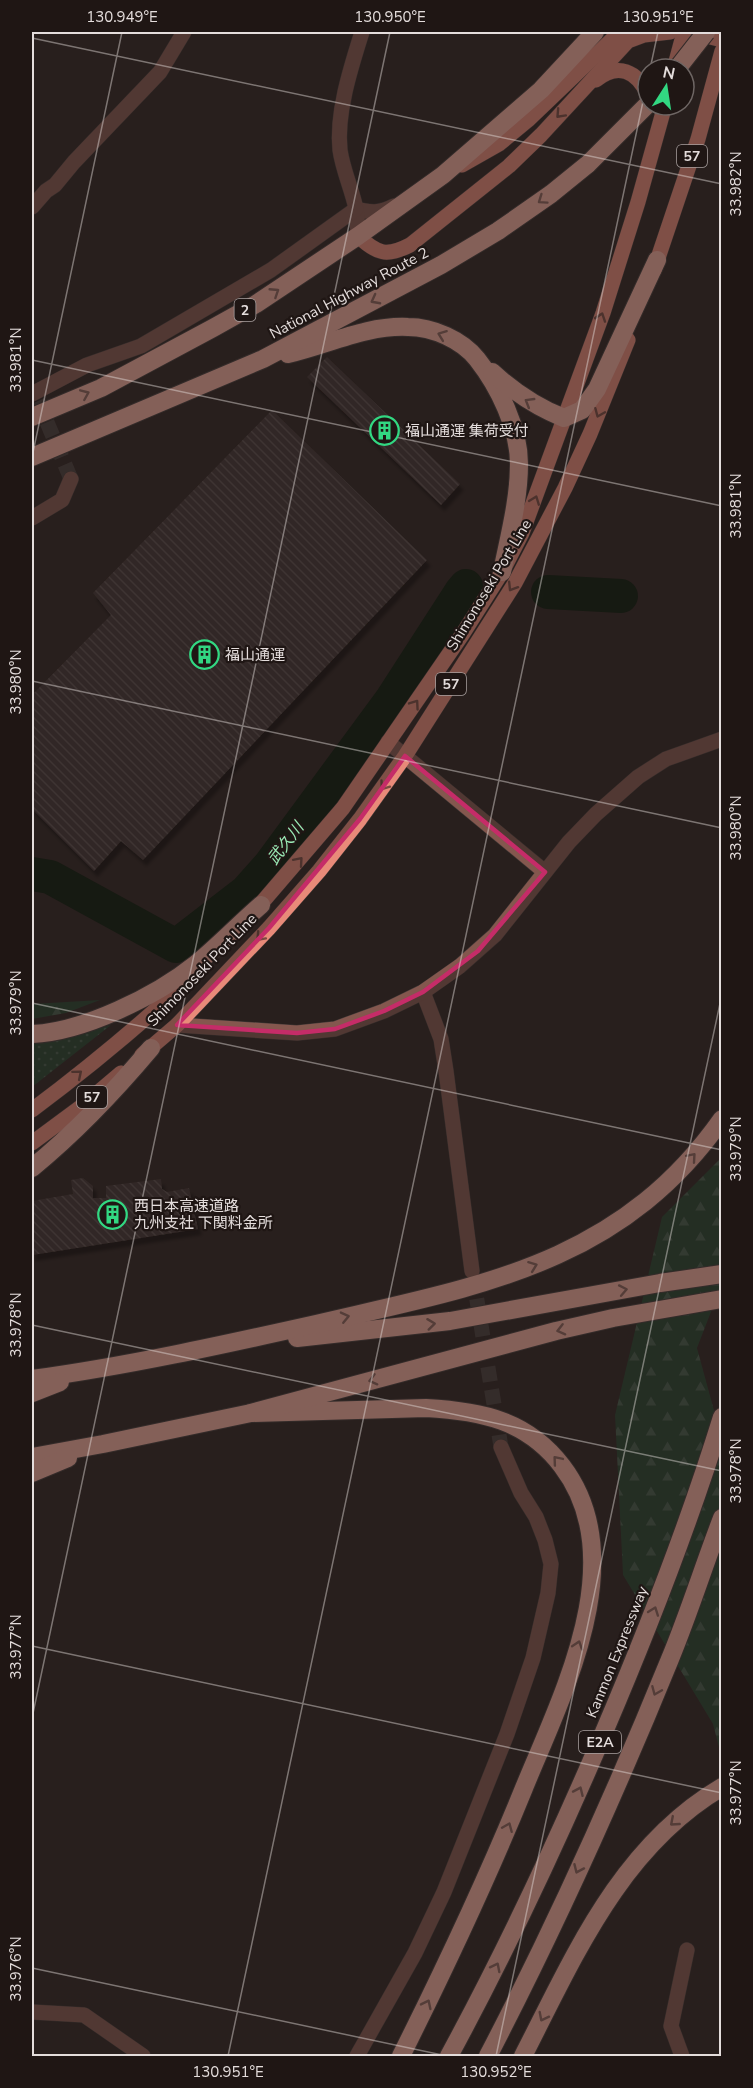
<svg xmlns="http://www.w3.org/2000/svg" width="753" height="2088" font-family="'Nunito Sans','Noto Sans JP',sans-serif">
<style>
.grass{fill:url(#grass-dots)}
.forest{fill:url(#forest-firs)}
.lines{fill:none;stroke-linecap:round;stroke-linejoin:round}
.river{stroke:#001405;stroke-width:34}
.building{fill:url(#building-back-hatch);filter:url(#shadow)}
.minor-tunnel{stroke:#443c3a;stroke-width:15;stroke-dasharray:15 8;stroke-linecap:butt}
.minor-casing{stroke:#423a38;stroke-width:16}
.major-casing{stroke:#423a38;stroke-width:16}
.highway-casing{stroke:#423a38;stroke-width:20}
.minor{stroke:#84574e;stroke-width:15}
.major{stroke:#e88a79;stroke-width:15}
.highway{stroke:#f4afa1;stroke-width:18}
.highway-bridge-casing{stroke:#423a38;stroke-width:20;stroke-linecap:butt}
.highway-bridge{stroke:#f4afa1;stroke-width:18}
.oneway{stroke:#794a41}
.oneway2{stroke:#8a625a}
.marked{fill:none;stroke:#c52c68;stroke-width:4.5;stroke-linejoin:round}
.ticks{fill:none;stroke:#e4dddc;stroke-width:1.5;stroke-opacity:0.45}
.labels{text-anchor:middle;stroke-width:4.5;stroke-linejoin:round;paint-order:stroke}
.shield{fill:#1f1614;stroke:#a9a1a0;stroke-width:1.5}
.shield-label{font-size:14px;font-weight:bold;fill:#e4dddc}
.street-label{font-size:15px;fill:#e4dddc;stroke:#1f1614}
.poi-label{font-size:15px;fill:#e4dddc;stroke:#1f1614;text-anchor:start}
.water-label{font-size:16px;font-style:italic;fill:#9aebb6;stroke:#1f1614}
.neatline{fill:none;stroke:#e4dddc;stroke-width:2}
.ticks-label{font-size:15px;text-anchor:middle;fill:#e4dddc}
</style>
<defs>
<pattern id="grass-dots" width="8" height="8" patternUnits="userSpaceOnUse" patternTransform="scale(1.5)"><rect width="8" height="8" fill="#21402c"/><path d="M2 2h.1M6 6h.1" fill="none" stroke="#415b4a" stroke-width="1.8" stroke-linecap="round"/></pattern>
<pattern id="forest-firs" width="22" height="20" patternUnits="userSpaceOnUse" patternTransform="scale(1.5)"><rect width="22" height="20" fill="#21402c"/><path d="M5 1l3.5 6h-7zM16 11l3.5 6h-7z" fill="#415b4a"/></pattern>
<pattern id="building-back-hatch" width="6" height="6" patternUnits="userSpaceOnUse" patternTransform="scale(1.5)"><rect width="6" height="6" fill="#3e3331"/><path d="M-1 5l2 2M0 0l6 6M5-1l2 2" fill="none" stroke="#5a504e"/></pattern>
<filter id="shadow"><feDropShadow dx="3.5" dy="6" stdDeviation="1.5" flood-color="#0009"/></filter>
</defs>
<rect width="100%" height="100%" fill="#281f1d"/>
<!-- grass -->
<path class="grass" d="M111,1025L32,1087V1043L66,1038Z"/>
<!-- forest -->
<g class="forest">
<path d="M100,1000L66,1013L32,1019V1004Z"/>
<path d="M721,1158V1286L697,1348L721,1436V1755L713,1724L623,1575L615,1415L662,1217Z"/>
</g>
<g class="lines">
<!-- river -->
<g class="river">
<path d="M548,592L621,596"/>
<path d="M32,874L50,877L176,946L246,892L270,865L392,699L461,592L466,586"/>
</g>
</g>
<!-- building -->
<g class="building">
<path d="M327,357L460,484L441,505L307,377Z"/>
<path d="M272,410L427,560L143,860L121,841L94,871L32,809V695L111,615L93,593Z"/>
<path d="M83,1178L93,1186V1198H106V1186L161,1179L162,1189L167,1192L189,1188L198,1229L32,1255V1201L73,1194L71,1180Z"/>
</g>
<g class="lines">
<!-- minor-tunnel -->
<g class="minor-tunnel">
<path d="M38,401L71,479"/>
<path d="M473,1276L501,1447"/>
</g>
<defs>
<g id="minor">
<path d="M32,207L46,191L55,185L74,162L160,72L184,32"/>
<path d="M356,209C371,213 380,213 394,206"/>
<path d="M358,236C357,227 358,217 356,209C352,189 343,171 340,150C336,113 351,67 362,32"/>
<path d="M32,394L87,365L141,346L271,270L356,209"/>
<path d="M32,518L62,500L71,479"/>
<path d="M388,742L545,872"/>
<path d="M423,992L441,1039L446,1071L472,1271"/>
<path d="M177,1025L297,1033L335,1029L384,1011L423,992L460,966L495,935L569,842L596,814L638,777L666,759L722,739"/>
<path d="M32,2012L84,2015L143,2056"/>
<path d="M357,2056L415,1953L444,1892L507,1734L533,1658L548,1593L551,1564L545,1540L536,1517L521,1493L501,1447"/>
<path d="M682,2056L671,2026L687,1950"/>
</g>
<g id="major">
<path d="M695,33L722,40"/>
<path d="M674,69L684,32"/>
<path d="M596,80C618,62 637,71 648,95"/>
<path d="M462,165L499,144L528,120L620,32"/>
<path d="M358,236C377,254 387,257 410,245L509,166L541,135L628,41L644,35L670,32"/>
<path d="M654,270L698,139L722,51"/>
<path d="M253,913L343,808L462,635L502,572L522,533L603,313L638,202L665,105"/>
<path d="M142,1055L177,1025L269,928L319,871L360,819L405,756L515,583L565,488L590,434L628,340"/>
<path d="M32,1110C91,1066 148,1018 202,968"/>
<path d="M32,1143L82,1106L121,1073"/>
</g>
<g id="highway">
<path d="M288,354C327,345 367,325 408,327C433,327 462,340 477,359C499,387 519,428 519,464C519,500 509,537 502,572"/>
<path d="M492,372C515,393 536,407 564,418L582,410L597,389L657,260"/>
<path d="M32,417L101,388L213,328L256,304L358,236L443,175L541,90L595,32"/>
<path d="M32,457L263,359L441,265L498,231L551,194L588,164"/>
<path d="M32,1034C83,1032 156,996 196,964C218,946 239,924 261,905"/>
<path d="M32,1168C76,1132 114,1092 151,1048"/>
<path d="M297,1338L450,1321L660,1283L722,1274"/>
<path d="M32,1379C127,1366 222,1345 316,1324C478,1286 619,1265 722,1119"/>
<path d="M32,1393L60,1382"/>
<path d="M251,1413L426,1408C481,1411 527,1420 562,1466C633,1559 562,1695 524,1788C487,1879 445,1968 401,2056"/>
<path d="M32,1457L103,1444L251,1413L556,1331L613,1318L722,1299"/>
<path d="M32,1473L68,1458"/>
<path d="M449,2056C506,1951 557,1842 604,1732C648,1629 689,1524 722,1417"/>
<path d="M488,2056C555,1927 615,1794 670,1659C689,1613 704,1565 722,1518"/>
<path d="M523,2056C574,1957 620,1847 722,1787"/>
</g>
</defs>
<!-- minor casing -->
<use href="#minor" class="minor-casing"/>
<!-- major casing -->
<use href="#major" class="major-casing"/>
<!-- highway casing -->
<use href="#highway" class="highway-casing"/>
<!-- minor -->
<use href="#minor" class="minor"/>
<!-- major -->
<use href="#major" class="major"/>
<!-- highway -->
<use href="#highway" class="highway"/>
<defs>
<g id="highway-bridge">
<path d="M677,69L706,32"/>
<path d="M588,164L648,104"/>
</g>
</defs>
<!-- highway-bridge casing -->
<use href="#highway-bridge" class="highway-bridge-casing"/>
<!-- highway-bridge -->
<use href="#highway-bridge" class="highway-bridge"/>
</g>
<!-- one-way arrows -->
<defs><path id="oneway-chevron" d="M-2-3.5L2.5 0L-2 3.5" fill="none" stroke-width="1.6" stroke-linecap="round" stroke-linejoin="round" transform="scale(1.5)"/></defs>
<g class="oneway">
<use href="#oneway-chevron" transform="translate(560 114) rotate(133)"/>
<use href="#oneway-chevron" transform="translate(601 317) rotate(-71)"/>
<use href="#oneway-chevron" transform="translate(599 413) rotate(113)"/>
<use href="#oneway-chevron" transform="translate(535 500) rotate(-69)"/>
<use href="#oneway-chevron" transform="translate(512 587) rotate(122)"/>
<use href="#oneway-chevron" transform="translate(415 704) rotate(-55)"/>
<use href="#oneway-chevron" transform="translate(384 786) rotate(126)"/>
<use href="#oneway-chevron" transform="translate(299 861) rotate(-49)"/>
<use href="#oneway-chevron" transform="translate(260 937) rotate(133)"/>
<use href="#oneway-chevron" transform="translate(78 1074) rotate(-40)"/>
</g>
<g class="oneway2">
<use href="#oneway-chevron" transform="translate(542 200) rotate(145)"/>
<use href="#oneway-chevron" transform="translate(275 292) rotate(-33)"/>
<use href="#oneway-chevron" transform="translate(375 300) rotate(152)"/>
<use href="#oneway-chevron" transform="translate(442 335) rotate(-159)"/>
<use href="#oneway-chevron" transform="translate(85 394) rotate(-23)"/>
<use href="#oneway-chevron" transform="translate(529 402) rotate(-149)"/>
<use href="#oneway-chevron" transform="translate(692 1157) rotate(-49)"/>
<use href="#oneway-chevron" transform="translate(533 1266) rotate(-21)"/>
<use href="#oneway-chevron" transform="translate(623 1290) rotate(-11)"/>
<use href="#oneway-chevron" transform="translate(345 1317) rotate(-13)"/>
<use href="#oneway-chevron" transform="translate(431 1324) rotate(-7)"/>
<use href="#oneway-chevron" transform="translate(561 1330) rotate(166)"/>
<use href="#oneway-chevron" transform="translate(373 1380) rotate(165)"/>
<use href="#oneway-chevron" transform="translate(557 1460) rotate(-130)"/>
<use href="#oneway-chevron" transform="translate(654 1611) rotate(-70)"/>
<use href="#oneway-chevron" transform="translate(578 1645) rotate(-72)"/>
<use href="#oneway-chevron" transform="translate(656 1691) rotate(113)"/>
<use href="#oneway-chevron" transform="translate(579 1791) rotate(-66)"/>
<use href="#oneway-chevron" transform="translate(674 1822) rotate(139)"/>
<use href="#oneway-chevron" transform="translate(508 1827) rotate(-67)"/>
<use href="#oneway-chevron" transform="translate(578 1869) rotate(114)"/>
<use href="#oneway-chevron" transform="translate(496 1967) rotate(-63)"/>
<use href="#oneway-chevron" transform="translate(427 2004) rotate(-64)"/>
<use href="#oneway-chevron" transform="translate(543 2017) rotate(117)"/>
</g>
<!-- marked area -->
<path d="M0 0H753V2088H0ZM405,756L545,872L478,951L423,992L384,1011L335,1029L297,1033L177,1025L269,928L360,819Z" fill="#281f1d" fill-opacity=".55" fill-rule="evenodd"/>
<path class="marked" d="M405,756L545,872L478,951L423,992L384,1011L335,1029L297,1033L177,1025L269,928L360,819Z"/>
<!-- ticks -->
<path class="ticks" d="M32,38L722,184M650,69L658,32M32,360L722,506M32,457L122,32M32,681L722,828M32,1003L722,1150M32,1325L722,1471M32,1646L722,1793M32,1718L390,32M32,1968L447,2056M228,2056L648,78M496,2056L722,994"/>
<!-- icons -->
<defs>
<symbol id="building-ring" viewBox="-11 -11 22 22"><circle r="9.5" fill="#1f1614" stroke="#32d882" stroke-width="1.5"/><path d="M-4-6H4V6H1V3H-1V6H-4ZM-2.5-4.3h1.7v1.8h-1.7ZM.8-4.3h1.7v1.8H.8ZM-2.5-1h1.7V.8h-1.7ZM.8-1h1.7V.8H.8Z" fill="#32d882"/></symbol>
</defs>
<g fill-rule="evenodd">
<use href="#building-ring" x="368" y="414" width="33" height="33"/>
<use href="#building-ring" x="188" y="638" width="33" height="33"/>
<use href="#building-ring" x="96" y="1198" width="33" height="33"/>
</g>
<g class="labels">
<!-- shield labels -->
<g class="shield">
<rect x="677" y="145" width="30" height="22" rx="4.5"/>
<rect x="234.5" y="299" width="21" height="22" rx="4.5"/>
<rect x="436" y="673" width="30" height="22" rx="4.5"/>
<rect x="77" y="1086" width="30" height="22" rx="4.5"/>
<rect x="579" y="1731" width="42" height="22" rx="4.5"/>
</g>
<g class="shield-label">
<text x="692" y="161">57</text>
<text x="245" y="315">2</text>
<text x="451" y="689">57</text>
<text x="92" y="1102">57</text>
<text x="600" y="1747">E2A</text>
</g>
<!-- street labels -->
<g class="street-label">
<text transform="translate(349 293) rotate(-28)" y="5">National Highway Route 2</text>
<text transform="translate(489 585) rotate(-59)" y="5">Shimonoseki Port Line</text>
<text transform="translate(202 970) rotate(-46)" y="5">Shimonoseki Port Line</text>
<text transform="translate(617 1652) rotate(-68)" y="5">Kanmon Expressway</text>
</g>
<!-- poi labels -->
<g class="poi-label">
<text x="405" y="436">福山通運 集荷受付</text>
<text x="225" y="660">福山通運</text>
<text x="134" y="1211">西日本高速道路<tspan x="134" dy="17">九州支社 下関料金所</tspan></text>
</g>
<!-- water labels -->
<g class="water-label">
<text transform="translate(285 843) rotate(-53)" y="6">武久川</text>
</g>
</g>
<!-- border -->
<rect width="753" height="2088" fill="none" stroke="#1f1614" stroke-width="66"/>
<!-- north arrow -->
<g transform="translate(666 87) rotate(12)"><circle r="28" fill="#1f1614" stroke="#6e6664" stroke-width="1.5"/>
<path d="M0-4.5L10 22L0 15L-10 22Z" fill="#32d882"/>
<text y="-9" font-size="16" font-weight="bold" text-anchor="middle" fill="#e4dddc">N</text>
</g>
<rect x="33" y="33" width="687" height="2022" class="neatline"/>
<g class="ticks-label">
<text x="122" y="22">130.949°E</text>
<text x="390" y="22">130.950°E</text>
<text x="658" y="22">130.951°E</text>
<text transform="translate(736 184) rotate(-90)" y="5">33.982°N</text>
<text transform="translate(16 360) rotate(-90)" y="5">33.981°N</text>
<text transform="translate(736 506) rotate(-90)" y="5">33.981°N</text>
<text transform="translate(16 682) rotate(-90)" y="5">33.980°N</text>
<text transform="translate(736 828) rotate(-90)" y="5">33.980°N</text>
<text transform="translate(16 1003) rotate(-90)" y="5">33.979°N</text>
<text transform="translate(736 1149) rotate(-90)" y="5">33.979°N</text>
<text transform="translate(16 1325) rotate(-90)" y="5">33.978°N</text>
<text transform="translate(736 1471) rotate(-90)" y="5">33.978°N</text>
<text transform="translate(16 1647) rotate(-90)" y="5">33.977°N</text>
<text transform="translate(736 1793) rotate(-90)" y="5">33.977°N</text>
<text transform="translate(16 1969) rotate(-90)" y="5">33.976°N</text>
<text x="228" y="2077">130.951°E</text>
<text x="496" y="2077">130.952°E</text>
</g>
</svg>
